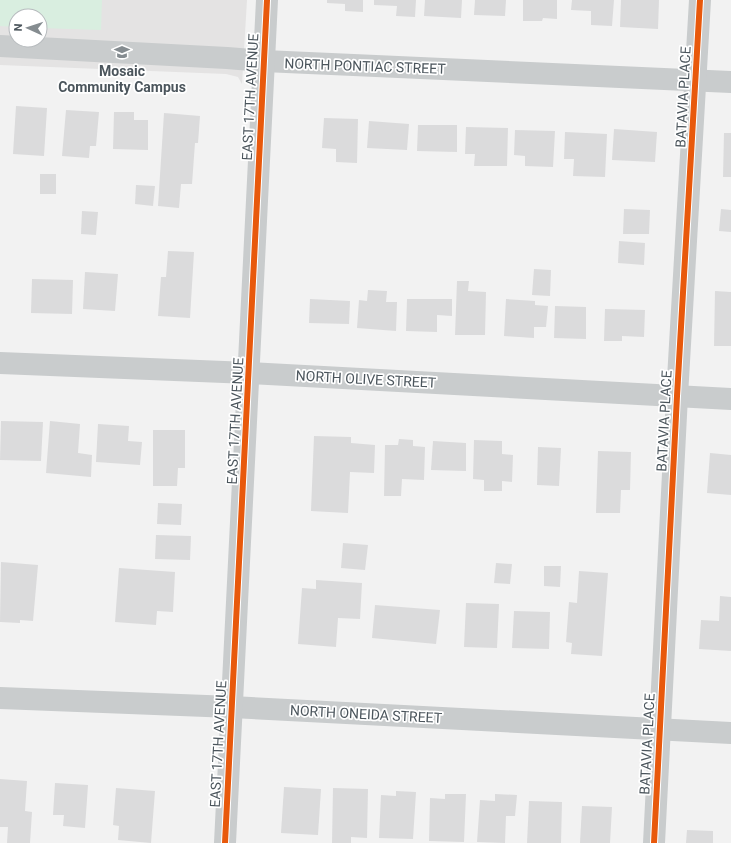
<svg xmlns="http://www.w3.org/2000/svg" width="731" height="843" font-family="Roboto,sans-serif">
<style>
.education{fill:#e4e3e3;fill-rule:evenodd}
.green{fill:#d9eee0}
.building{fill:#dbdbdc}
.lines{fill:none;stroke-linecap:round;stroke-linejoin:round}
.minor{stroke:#c9cccd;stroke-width:22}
.cycleway-casing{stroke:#fff;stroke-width:8}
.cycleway{stroke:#e8590c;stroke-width:6}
.labels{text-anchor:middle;stroke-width:3.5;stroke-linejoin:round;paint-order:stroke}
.street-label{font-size:14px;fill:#4b555c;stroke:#fff}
.poi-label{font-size:14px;font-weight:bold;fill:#4b555c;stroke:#fff}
</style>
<rect width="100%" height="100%" fill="#f2f2f2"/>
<!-- education -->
<path class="education" d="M0,0H247L242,84L238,77L226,74L0,65ZM16,16H40V40H16Z"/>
<!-- green -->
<path class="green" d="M0,0H102L101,30L40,28V16H16V27L0,26Z"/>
<!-- building -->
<g class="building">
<path d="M327,0H363V12L345,11V4L327,3Z"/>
<path d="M374,0H416L415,17L396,16L397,6L374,5Z"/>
<path d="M425,0H462L461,18L424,16Z"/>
<path d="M475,0H506L505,16L474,15Z"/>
<path d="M523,0H557V19L543,18L542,21H523Z"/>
<path d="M572,0H614L612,26L591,25V11L571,10Z"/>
<path d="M621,0H659L658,29L620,27Z"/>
<path d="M16,106L47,108L44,156L13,154Z"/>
<path d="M66,110L99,112L96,146H90L89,158L62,156Z"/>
<path d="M114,112H134V120H148V150L113,149Z"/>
<path d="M164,113L200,116L198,143H195L192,184H181L179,208L158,206Z"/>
<path d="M324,118L358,119L357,163L336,162V149L322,148Z"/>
<path d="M369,121L409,124L407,150L367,148Z"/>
<path d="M418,125H457V152L417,151Z"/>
<path d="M466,127L508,128L507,166H474L475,154H465Z"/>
<path d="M614,129L657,132L655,162L612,160Z"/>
<path d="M515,130L555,131L553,167L525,166V156L514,155Z"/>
<path d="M565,132L607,134L605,177L573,176L574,159H564Z"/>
<path d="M724,133H731V177H723Z"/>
<rect x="40" y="174" width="16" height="20"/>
<path d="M136,185L155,186L153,206L135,204Z"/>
<path d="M624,209L650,210L649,234H623Z"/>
<path d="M721,209L731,210V232L719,231Z"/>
<path d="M82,211L98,212L96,235L81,234Z"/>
<path d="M619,241L645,243L644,265L618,263Z"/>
<path d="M168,251L194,252L190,318L158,316L161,277H166Z"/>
<path d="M534,269L551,270L550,296L532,295Z"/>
<path d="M85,272L118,274L115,311L83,309Z"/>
<path d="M32,279L73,280L72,314L31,313Z"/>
<path d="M457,281H469L468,291L486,292L485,335H455Z"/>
<path d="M368,290L387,291L386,302H397L396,331L357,328L359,300L367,301Z"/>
<path d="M715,291L731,292V346H714Z"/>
<path d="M310,299L350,301L349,324L309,323Z"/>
<path d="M407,299H452V316L437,315V332L406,331Z"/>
<path d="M506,299L535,301V305L548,306L546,327H534V338L504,336Z"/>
<path d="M555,306L586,307V339L554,338Z"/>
<path d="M605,309L645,310L644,337L622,336V341H604Z"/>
<path d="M1,421L43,422L41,461L0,460Z"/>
<path d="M50,421L80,424L78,453L92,455L91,477L46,473Z"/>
<path d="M98,424L129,426L128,441L142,442L140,465L96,462Z"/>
<path d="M153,430H185V468H178L177,486H153Z"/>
<path d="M314,436L351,437V443L375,445L374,473L350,472L348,513L311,511Z"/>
<path d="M399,439L413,440V446L425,447L424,480L402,479L401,496H384L385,445H398Z"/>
<path d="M474,440L502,441V454L513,455L512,482L502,481V491H484V480L473,479Z"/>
<path d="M433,441L466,443V471L431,470Z"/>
<path d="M538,447L561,448L559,486L537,485Z"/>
<path d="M598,451L631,452L630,490H621L620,513H596Z"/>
<path d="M710,453L731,455V495L707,493Z"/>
<path d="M158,503L182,504L181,525L157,524Z"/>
<path d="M156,535L191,536L190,560L155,559Z"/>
<path d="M343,543L368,545L365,570L341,568Z"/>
<path d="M1,562L38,565L33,621L20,620V623L0,622Z"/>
<path d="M496,563L512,564L510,584L494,583Z"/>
<path d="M544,566H561L560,587L544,586Z"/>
<path d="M119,568L175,572L173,612L157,611L156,625L115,622Z"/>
<path d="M579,571L608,573L602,656L571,654L572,643L566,642L569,602L577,603Z"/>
<path d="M316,580L362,583L360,619L338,618L336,647L298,644L302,588L316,589Z"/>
<path d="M720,596L731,597V651L699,649L701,620L719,621Z"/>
<path d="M466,603L499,604L497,648L464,647Z"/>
<path d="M375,605L440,610L436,644L372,638Z"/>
<path d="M514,611L550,612L549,649L512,648Z"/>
<path d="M0,779L27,781L25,811L32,812L30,843H7L8,827H0Z"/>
<path d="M55,783L88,785L85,828L63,826L64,815H53Z"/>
<path d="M284,787L321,789L318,835L281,833Z"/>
<path d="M116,788L155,791L151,843L118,840L119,826L113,825Z"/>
<path d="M333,788L368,789L367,838L351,837V843H332Z"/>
<path d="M396,791L416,792L413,839L379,838L381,795L396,796Z"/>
<path d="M445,794H466L464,842L429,841L430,798L445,799Z"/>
<path d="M495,794L517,795L515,816H506L505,843L477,842L480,800L495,801Z"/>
<path d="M529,801L562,802L561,843H527Z"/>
<path d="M582,806L612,807L610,843H580Z"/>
<path d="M687,830L713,831V843H686Z"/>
</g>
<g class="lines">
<!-- minor -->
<g class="minor">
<path d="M0,46L227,58L264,61L731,82"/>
<path d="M0,363L249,373L731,399"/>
<path d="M0,698L232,707L731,733"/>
<path d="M225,843L267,0"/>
<path d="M654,843L677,396L700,0"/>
</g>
<defs>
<g id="cycleway">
<path d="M225,843L267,0"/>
<path d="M654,843L677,396L700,0"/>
</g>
</defs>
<!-- cycleway casing -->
<use href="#cycleway" class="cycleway-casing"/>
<!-- cycleway -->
<use href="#cycleway" class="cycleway"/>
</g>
<!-- icons -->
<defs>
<symbol id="school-bare" viewBox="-9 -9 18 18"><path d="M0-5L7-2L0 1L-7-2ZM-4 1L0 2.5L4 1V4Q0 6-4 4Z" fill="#858c90" stroke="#fff" stroke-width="2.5" paint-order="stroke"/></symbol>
</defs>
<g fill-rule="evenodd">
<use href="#school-bare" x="111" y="41" width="22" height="22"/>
</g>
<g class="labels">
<!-- street labels -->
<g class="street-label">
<text transform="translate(365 66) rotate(2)" y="5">NORTH PONTIAC STREET</text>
<text transform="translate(250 97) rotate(-87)" y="5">EAST 17TH AVENUE</text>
<text transform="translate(683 97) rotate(-87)" y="5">BATAVIA PLACE</text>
<text transform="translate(366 379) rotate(3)" y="5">NORTH OLIVE STREET</text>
<text transform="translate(235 421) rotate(-87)" y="5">EAST 17TH AVENUE</text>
<text transform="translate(664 421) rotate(-87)" y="5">BATAVIA PLACE</text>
<text transform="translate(366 714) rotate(3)" y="5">NORTH ONEIDA STREET</text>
<text transform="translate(218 744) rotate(-87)" y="5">EAST 17TH AVENUE</text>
<text transform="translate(647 744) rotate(-87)" y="5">BATAVIA PLACE</text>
</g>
<!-- poi labels -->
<g class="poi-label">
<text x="122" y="76">Mosaic<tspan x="122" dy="16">Community Campus</tspan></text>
</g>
</g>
<!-- north arrow -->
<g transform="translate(28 28) rotate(273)"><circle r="19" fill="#ffffff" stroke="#b7bbbe"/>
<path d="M0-3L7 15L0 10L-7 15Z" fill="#858c90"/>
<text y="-6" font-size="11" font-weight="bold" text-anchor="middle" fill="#4b555c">N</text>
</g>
</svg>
